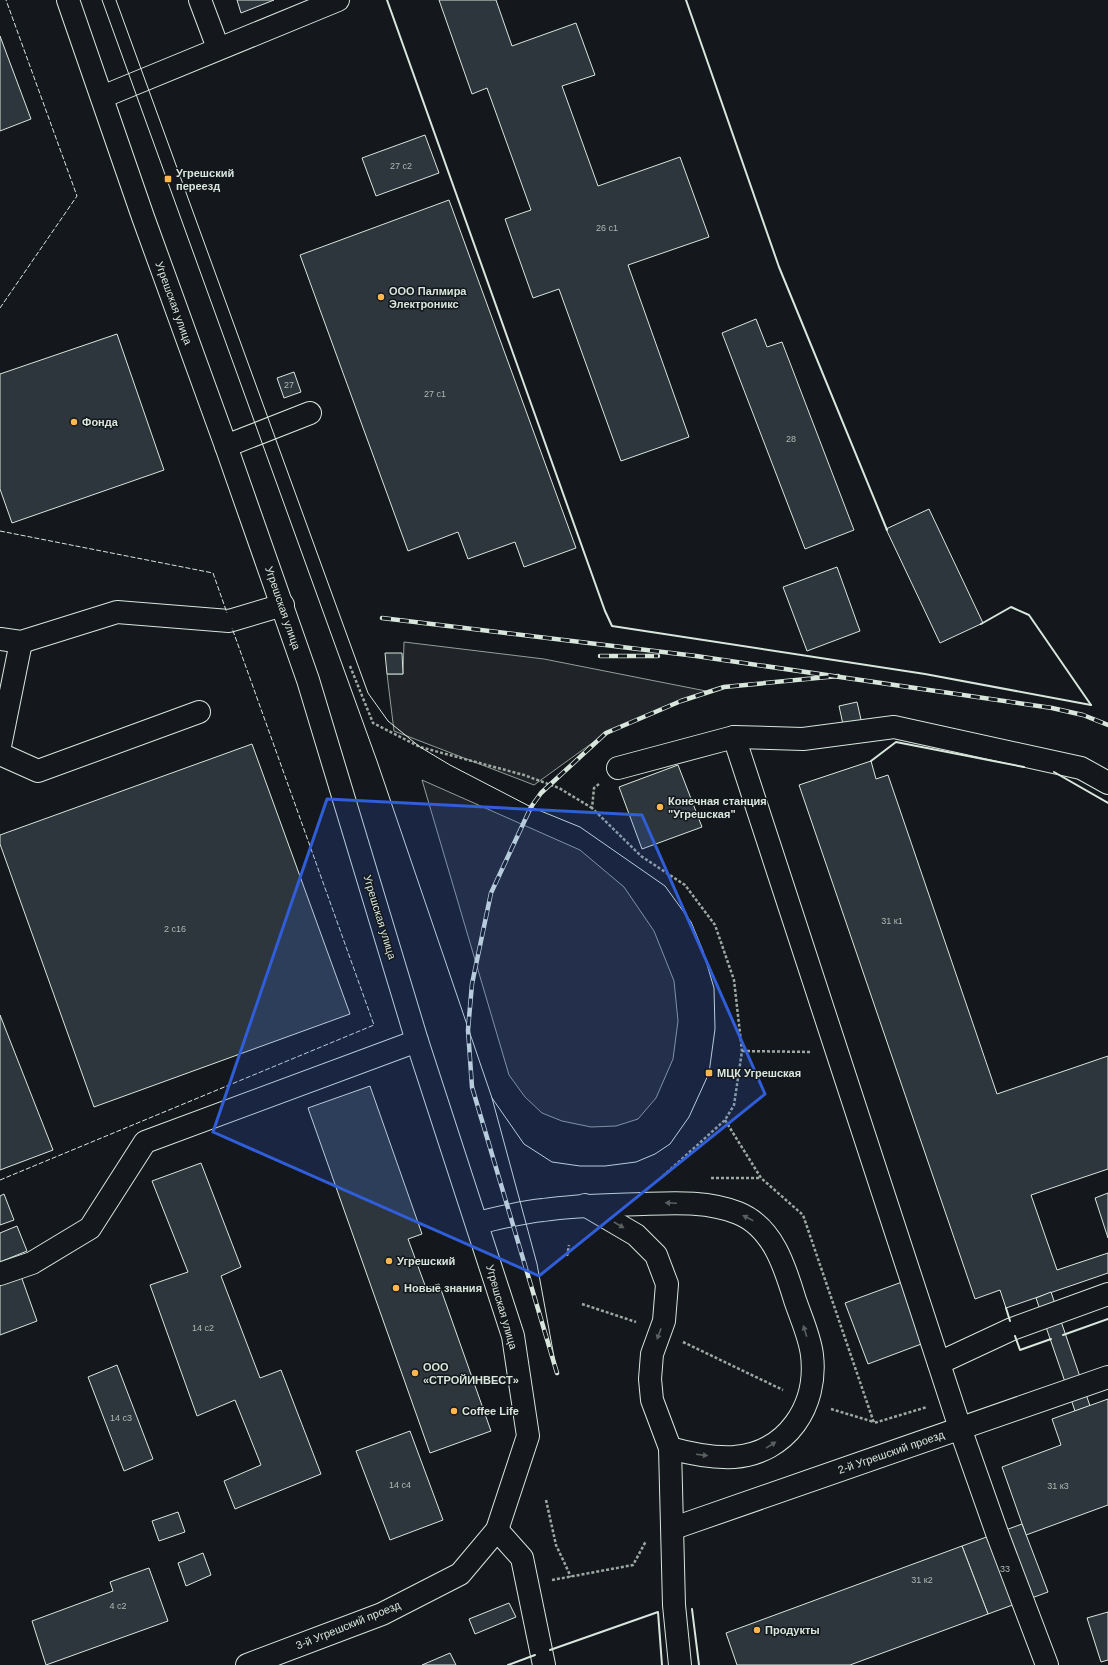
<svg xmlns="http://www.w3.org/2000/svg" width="1108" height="1665" font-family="Arial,sans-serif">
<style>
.green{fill:#202428;stroke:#939e99}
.building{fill:#2c363c;stroke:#d8e6dc}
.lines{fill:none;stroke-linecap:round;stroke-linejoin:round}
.minor-casing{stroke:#d8e6dc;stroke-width:24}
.path{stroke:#9da8a2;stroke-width:2.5;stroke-dasharray:3 2;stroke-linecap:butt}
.minor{stroke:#14181c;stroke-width:22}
.tram{stroke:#d8e6dc;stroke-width:1}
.rail-casing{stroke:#d8e6dc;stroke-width:4.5}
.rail{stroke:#14181c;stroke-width:3;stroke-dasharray:9;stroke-linecap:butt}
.fence{stroke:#d8e6dc;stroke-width:1;stroke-dasharray:5 2;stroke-linecap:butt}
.wall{stroke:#d8e6dc;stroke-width:2}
.oneway{fill:#59605f}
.marked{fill:#305dd8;fill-opacity:0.2;stroke:#305dd8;stroke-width:3;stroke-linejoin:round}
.poi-dot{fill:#ffb74d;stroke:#14181c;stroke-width:1.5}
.labels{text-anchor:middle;stroke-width:3;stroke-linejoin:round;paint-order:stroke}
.number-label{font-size:9px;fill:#adbab4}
.poi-label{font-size:11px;font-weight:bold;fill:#d8e6dc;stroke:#14181c;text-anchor:start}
.street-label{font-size:11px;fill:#d8e6dc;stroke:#14181c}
</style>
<rect width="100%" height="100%" fill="#14181c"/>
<!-- green -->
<g class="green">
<path d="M404,642L544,659L706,691L606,733L534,785L394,731L387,674H403Z"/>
<path d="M422,780L580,850L624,887L654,931L674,981L678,1021L673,1059L656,1098L638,1119L616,1126L591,1127L562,1121L542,1113L525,1097L509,1075Z"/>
</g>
<!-- building -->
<g class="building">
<path d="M237,0H274L241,13Z"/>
<path d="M439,0H496L512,46L576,23L595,75L562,86L598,186L680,157L709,237L628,265L689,437L621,461L559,289L533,298L505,219L531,210L487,88L472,94Z"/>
<path d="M0,36L31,119L0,131Z"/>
<path d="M425,135L439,173L376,196L362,158Z"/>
<path d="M449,200L576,548L524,567L515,542L468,559L458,532L408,551L300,255Z"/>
<path d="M756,319L767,347L782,342L854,530L805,549L722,333Z"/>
<path d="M117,334L164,470L12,523L0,489V374Z"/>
<path d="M294,372L301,392L284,398L277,378Z"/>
<path d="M929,509L983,623L940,643L886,529Z"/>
<path d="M837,567L860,631L807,651L783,587Z"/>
<path d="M385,653H402L403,674H387Z"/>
<path d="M857,702L862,724L844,729L839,706Z"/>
<path d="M252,744L350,1014L94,1107L0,844V835Z"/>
<path d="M871,761L876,779L888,775L997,1094L1108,1056V1169L1031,1195L1057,1270L1108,1253V1273L1006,1308L1000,1290L975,1299L799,785Z"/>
<path d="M678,765L702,827L642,849L619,787Z"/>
<path d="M0,1015L53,1150L0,1170Z"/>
<path d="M370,1086L422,1234L408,1239L426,1288L439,1284L491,1431L430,1453L308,1108Z"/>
<path d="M201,1163L241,1267L221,1276L260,1378L281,1370L321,1474L235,1509L224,1481L261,1465L235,1400L197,1416L150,1285L188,1272L152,1181Z"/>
<path d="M1108,1193V1238L1095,1198Z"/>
<path d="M4,1194L14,1220L0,1225V1196Z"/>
<path d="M17,1226L27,1251L0,1262V1233Z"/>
<path d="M21,1276L37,1321L0,1335V1284Z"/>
<path d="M902,1282L924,1343L868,1364L845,1303Z"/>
<path d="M1051,1292L1090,1406L1075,1411L1036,1298Z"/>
<path d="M117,1365L153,1459L124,1471L88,1377Z"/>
<path d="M1108,1399V1505L1026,1535L1002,1467L1061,1445L1052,1419Z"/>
<path d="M410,1431L443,1520L390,1540L356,1451Z"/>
<path d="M178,1512L185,1532L159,1541L152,1521Z"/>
<path d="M1022,1524L1048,1592L988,1614L962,1546Z"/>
<path d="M962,1546L988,1614L850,1665H737L726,1633Z"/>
<path d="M203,1553L211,1575L186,1586L178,1563Z"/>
<path d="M149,1568L168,1621L46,1665L32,1621L113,1591L110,1582Z"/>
<path d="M509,1603L516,1617L475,1634L469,1619Z"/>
<path d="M1108,1612V1660L1101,1662L1087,1618Z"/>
<path d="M450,1653L456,1665H422Z"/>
</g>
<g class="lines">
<defs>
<g id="minor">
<path d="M68,0L143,217L226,446L308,680L417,1041L513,1336L528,1436L497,1530L460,1574L382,1614L247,1665"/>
<path d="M200,0L218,48"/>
<path d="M102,97L338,0"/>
<path d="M226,446L310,413"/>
<path d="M0,639L21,642L117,612L229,621L283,605"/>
<path d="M734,737L960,1428L997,1533L1047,1665"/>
<path d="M0,746L21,642"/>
<path d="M0,754L38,771L199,712"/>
<path d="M618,768L734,737L803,739L894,727L1081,768L1108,783"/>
<path d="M585,1205L636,1235L656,1255L667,1284L664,1321L652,1354L650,1379L652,1400L670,1448L674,1605L680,1665"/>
<path d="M477,1223C499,1218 521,1212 543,1210C576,1205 609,1205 643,1204C674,1203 708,1201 738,1213C773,1227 785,1267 795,1300C801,1318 810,1337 812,1355C818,1406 787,1453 734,1457C712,1458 691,1454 670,1448"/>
<path d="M0,1274L32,1263L90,1228L145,1142L417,1041"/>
<path d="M939,1363L1012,1329L1108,1294"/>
<path d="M674,1528L1108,1377"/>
<path d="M497,1530L522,1558L544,1665"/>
</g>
</defs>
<!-- minor casing -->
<use href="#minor" class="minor-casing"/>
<!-- path -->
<g class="path">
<path d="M350,666L373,723L420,747L524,775L559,788L592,808"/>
<path d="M599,784L594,788L592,808L641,856L685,885L715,925L734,980L742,1051L734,1105L725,1120L662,1177"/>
<path d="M742,1051L811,1052"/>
<path d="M725,1120L761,1178L803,1215L874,1423L927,1407"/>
<path d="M711,1178H760"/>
<path d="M567,1256L569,1245"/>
<path d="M582,1304L636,1322"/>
<path d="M683,1342L783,1390"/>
<path d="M831,1409L874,1422"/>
<path d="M546,1500L556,1545L571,1577"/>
<path d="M552,1580L633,1565L646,1541"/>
</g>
<!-- minor -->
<use href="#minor" class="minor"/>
<!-- tram -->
<g class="tram">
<path d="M102,0L377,761L492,1098L537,1264L557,1373"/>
<path d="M116,0L368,693L388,721L420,747L450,765L531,807L580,827L665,886L691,922L703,951L714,988L715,1029L709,1073L689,1117L670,1144L655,1154L636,1162L605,1166H580L552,1162L524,1144L492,1098"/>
</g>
<defs>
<g id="rail">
<path d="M382,618L696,656L1052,708L1083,715L1108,725"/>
<path d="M600,656H658"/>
<path d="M557,1373L472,1087L468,1030L472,984L491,893L531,807L541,793L606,733L681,701L724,687L838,676"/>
</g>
</defs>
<!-- rail casing -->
<use href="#rail" class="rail-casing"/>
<!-- rail -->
<use href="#rail" class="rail"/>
<!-- fence -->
<g class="fence">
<path d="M0,308L77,196L6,0"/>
<path d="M0,531L213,573L227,613"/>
<path d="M0,1180L374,1025L232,628"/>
</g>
<!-- wall -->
<g class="wall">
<path d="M387,0L605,611L612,626L925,674L1091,705"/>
<path d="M686,0L779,267L887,530"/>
<path d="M981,624L1011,607L1029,615L1091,705"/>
<path d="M871,761L896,742L1024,767"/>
<path d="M1054,772L1108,803"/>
<path d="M1006,1308L1010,1321"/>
<path d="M1063,1335L1108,1319"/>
<path d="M1015,1336L1020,1350L1051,1339"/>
<path d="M692,1609L699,1665"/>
<path d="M550,1650L658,1612L662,1665"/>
<path d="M508,1665L535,1655"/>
</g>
</g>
<!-- one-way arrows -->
<defs><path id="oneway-solid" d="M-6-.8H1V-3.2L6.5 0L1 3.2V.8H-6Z"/></defs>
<g class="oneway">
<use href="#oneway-solid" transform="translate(671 1203) rotate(-178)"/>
<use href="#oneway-solid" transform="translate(748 1218) rotate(-153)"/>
<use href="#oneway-solid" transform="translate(619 1225) rotate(30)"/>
<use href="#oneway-solid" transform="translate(805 1331) rotate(-107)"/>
<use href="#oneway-solid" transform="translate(659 1334) rotate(110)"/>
<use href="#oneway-solid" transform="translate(771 1445) rotate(-32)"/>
<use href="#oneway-solid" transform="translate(702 1455) rotate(7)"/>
</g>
<!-- marked area -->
<path class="marked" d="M327,799L642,815L765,1094L539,1276L213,1132Z"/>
<!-- markers -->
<g class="poi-dot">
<rect x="164" y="175" width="8" height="8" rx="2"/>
<circle cx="381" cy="297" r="4"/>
<circle cx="74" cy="422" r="4"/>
<circle cx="660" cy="807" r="4"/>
<rect x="705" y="1069" width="8" height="8" rx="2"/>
<circle cx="389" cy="1261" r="4"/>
<circle cx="396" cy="1288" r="4"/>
<circle cx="415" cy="1373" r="4"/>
<circle cx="454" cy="1411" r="4"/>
<circle cx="757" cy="1630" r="4"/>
</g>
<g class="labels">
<!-- number labels -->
<g class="number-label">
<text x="401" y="169">27 с2</text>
<text x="607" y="231">26 с1</text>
<text x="289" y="388">27</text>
<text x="435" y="397">27 с1</text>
<text x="791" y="442">28</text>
<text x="892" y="924">31 к1</text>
<text x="175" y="932">2 с16</text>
<text x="203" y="1331">14 с2</text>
<text x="121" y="1421">14 с3</text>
<text x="400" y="1488">14 с4</text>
<text x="1058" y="1489">31 к3</text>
<text x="1005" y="1572">33</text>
<text x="922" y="1583">31 к2</text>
<text x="118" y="1609">4 с2</text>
</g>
<!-- poi labels -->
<g class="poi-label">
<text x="176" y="177">Угрешский<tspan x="176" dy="13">переезд</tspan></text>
<text x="389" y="295">ООО Палмира<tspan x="389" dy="13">Электроникс</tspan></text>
<text x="82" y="426">Фонда</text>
<text x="668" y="805">Конечная станция<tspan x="668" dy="13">"Угрешская"</tspan></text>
<text x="717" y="1077">МЦК Угрешская</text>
<text x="397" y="1265">Угрешский</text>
<text x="404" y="1292">Новые знания</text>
<text x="423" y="1371">ООО<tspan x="423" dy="13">«СТРОЙИНВЕСТ»</tspan></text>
<text x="462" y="1415">Coffee Life</text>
<text x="765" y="1634">Продукты</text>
</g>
<!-- street labels -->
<g class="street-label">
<text transform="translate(174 303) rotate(70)" y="4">Угрешская улица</text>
<text transform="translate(283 608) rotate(71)" y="4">Угрешская улица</text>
<text transform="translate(380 917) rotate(73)" y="4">Угрешская улица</text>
<text transform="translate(502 1307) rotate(74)" y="4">Угрешская улица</text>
<text transform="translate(891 1452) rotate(-19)" y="4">2-й Угрешский проезд</text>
<text transform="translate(348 1625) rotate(-22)" y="4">3-й Угрешский проезд</text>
</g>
</g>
</svg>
